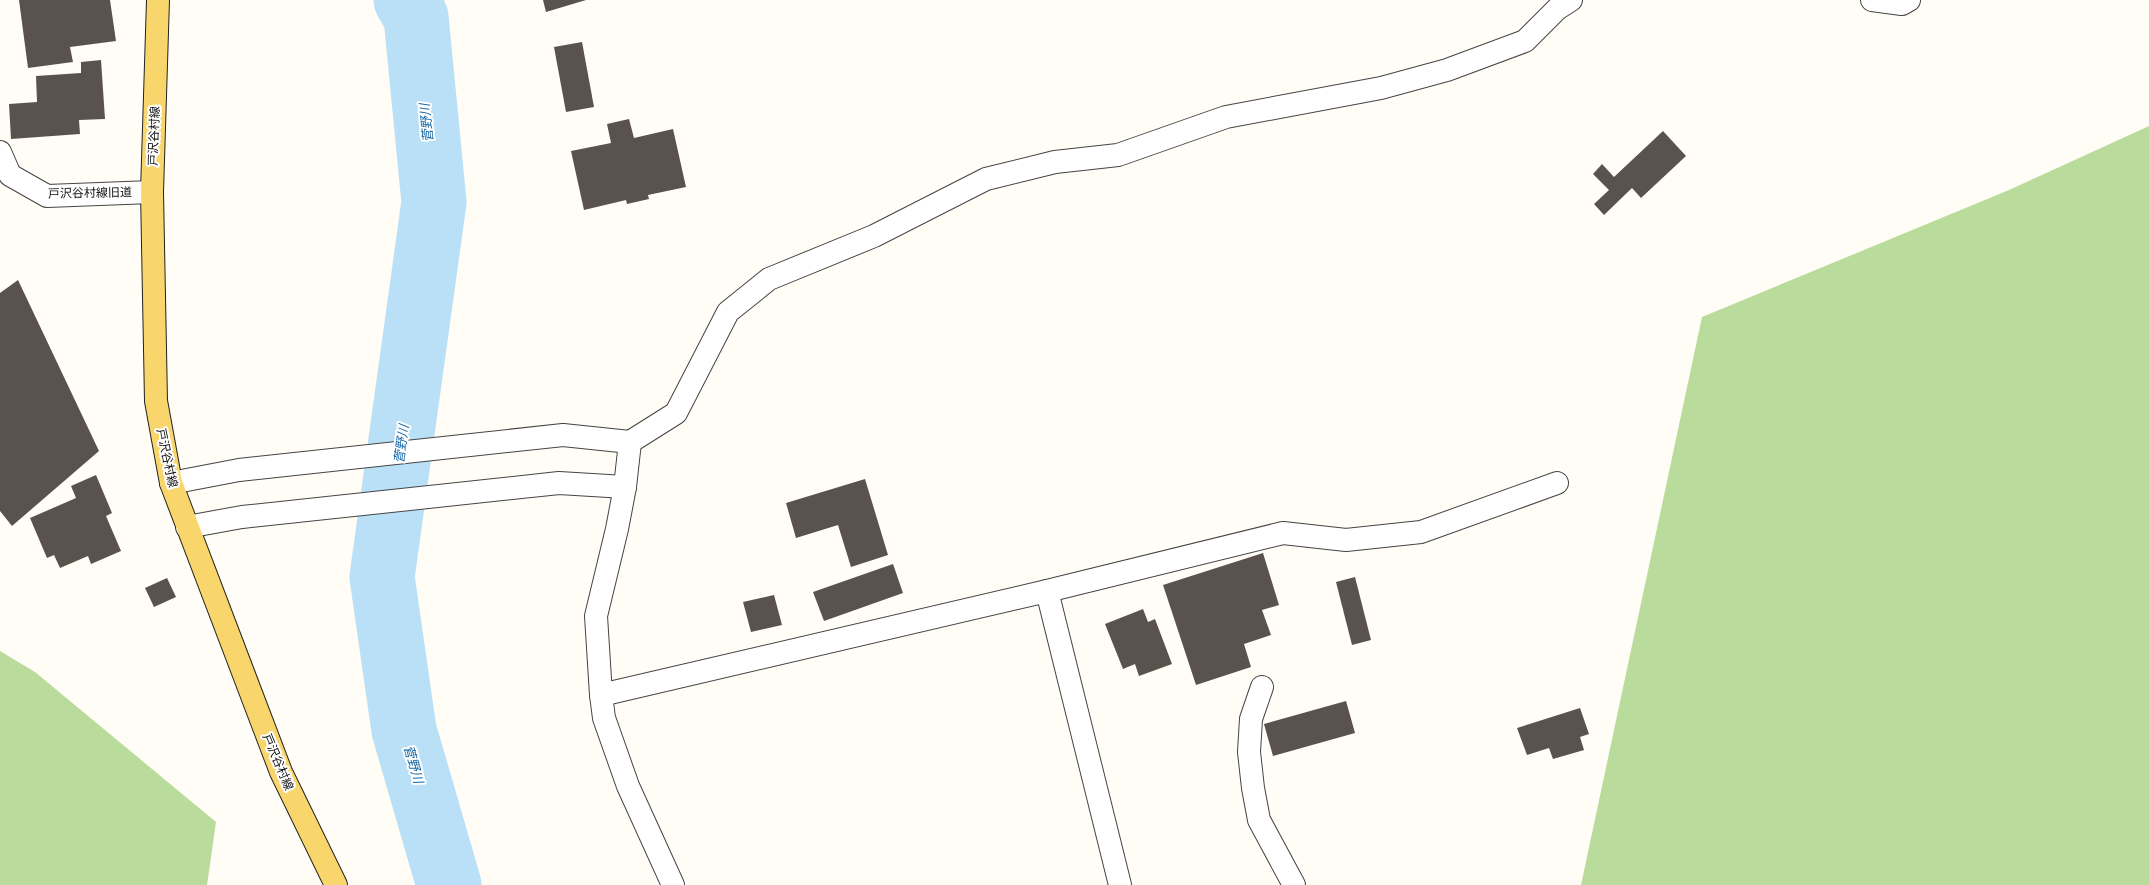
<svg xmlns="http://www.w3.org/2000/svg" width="2149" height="885" font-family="Bitter,'Noto Sans JP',serif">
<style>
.forest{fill:#b9dc9c}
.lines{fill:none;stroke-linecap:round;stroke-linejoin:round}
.river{stroke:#b9e0f7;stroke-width:65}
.building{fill:#5a524d}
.minor-casing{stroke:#444;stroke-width:24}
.major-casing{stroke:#222;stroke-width:24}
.minor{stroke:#fff;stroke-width:22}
.major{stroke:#f9d66b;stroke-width:22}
.labels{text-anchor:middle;stroke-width:4;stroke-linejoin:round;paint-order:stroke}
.street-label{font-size:12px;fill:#111;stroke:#fff}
.water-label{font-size:13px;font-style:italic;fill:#1768a6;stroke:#fff}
</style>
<rect width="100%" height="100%" fill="#fffdf5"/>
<!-- forest -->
<g class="forest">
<path d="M2149,126V885H1581L1702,317L2009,190Z"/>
<path d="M0,651L35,672L216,822L207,885H0Z"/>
</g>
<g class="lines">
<!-- river -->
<path class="river" d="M406,0L416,17L434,202L382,577L404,730L449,885"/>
</g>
<!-- building -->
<g class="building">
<path d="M19,0H110L116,41L70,47L73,62L28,68Z"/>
<path d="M543,0H586L546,12Z"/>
<path d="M582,42L594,107L566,112L554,47Z"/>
<path d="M101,60L105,119L79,120L80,134L11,139L9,104L37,102L36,76L81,73V62Z"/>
<path d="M629,119L634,138L673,129L686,187L648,195L649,199L627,204L626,200L584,210L571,151L611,143L607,124Z"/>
<path d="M1663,131L1686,156L1641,198L1632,188L1604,215L1594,204L1609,190L1593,174L1602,164L1614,177Z"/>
<path d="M18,280L99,451L12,526L0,511V293Z"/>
<path d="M96,475L112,513L106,516L121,551L91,564L88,556L60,568L54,555L47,558L30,518L76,498L71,486Z"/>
<path d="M865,479L888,555L851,567L838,525L796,538L786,503Z"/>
<path d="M1263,553L1279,605L1262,610L1271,635L1244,644L1251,667L1196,685L1163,585Z"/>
<path d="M893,564L903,593L824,621L813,592Z"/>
<path d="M1355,577L1371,640L1352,645L1336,582Z"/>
<path d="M167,578L176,597L154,607L145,588Z"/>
<path d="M774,595L782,625L751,632L743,602Z"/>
<path d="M1143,609L1148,622L1155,619L1172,664L1139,676L1135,664L1123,669L1105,624Z"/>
<path d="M1346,701L1355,733L1273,756L1264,724Z"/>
<path d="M1580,708L1589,734L1580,737L1584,750L1553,759L1549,748L1527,755L1517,728Z"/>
</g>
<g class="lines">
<defs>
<g id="minor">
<path d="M1872,0L1902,4L1909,0"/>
<path d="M0,152L10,175L47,196L152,192"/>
<path d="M630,442L625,487L617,529L596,616L601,695L604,718L628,786L673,885"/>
<path d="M171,483L239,470L563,435L630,442L676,413L728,312L769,279L874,236L986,179L1055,162L1118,155L1226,117L1381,88L1447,70L1525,41L1557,9L1571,0"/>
<path d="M187,527L242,517L559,483L625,487"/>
<path d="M1047,591L1120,885"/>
<path d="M1262,687L1251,719L1249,752L1253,788L1259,820L1294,885"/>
<path d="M601,695L1047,591L1283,533L1346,540L1421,532L1557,483"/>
</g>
<path id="major" d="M158,0L152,192L156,401L171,483L281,772L336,885"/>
</defs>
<!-- minor casing -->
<use href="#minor" class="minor-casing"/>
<!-- major casing -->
<use href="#major" class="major-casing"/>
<!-- minor -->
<use href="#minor" class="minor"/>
<!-- major -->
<use href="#major" class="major"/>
</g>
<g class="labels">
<!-- street labels -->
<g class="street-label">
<text transform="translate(154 136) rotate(-88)" y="4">戸沢谷村線</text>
<text transform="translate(90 193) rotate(-1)" y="4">戸沢谷村線旧道</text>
<text transform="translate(167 458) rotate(78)" y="4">戸沢谷村線</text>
<text transform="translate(278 762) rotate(67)" y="4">戸沢谷村線</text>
</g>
<!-- water labels -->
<g class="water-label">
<text transform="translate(426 123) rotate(-96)" y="5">菅野川</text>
<text transform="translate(401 444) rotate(-82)" y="5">菅野川</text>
<text transform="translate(414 764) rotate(74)" y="5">菅野川</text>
</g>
</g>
</svg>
